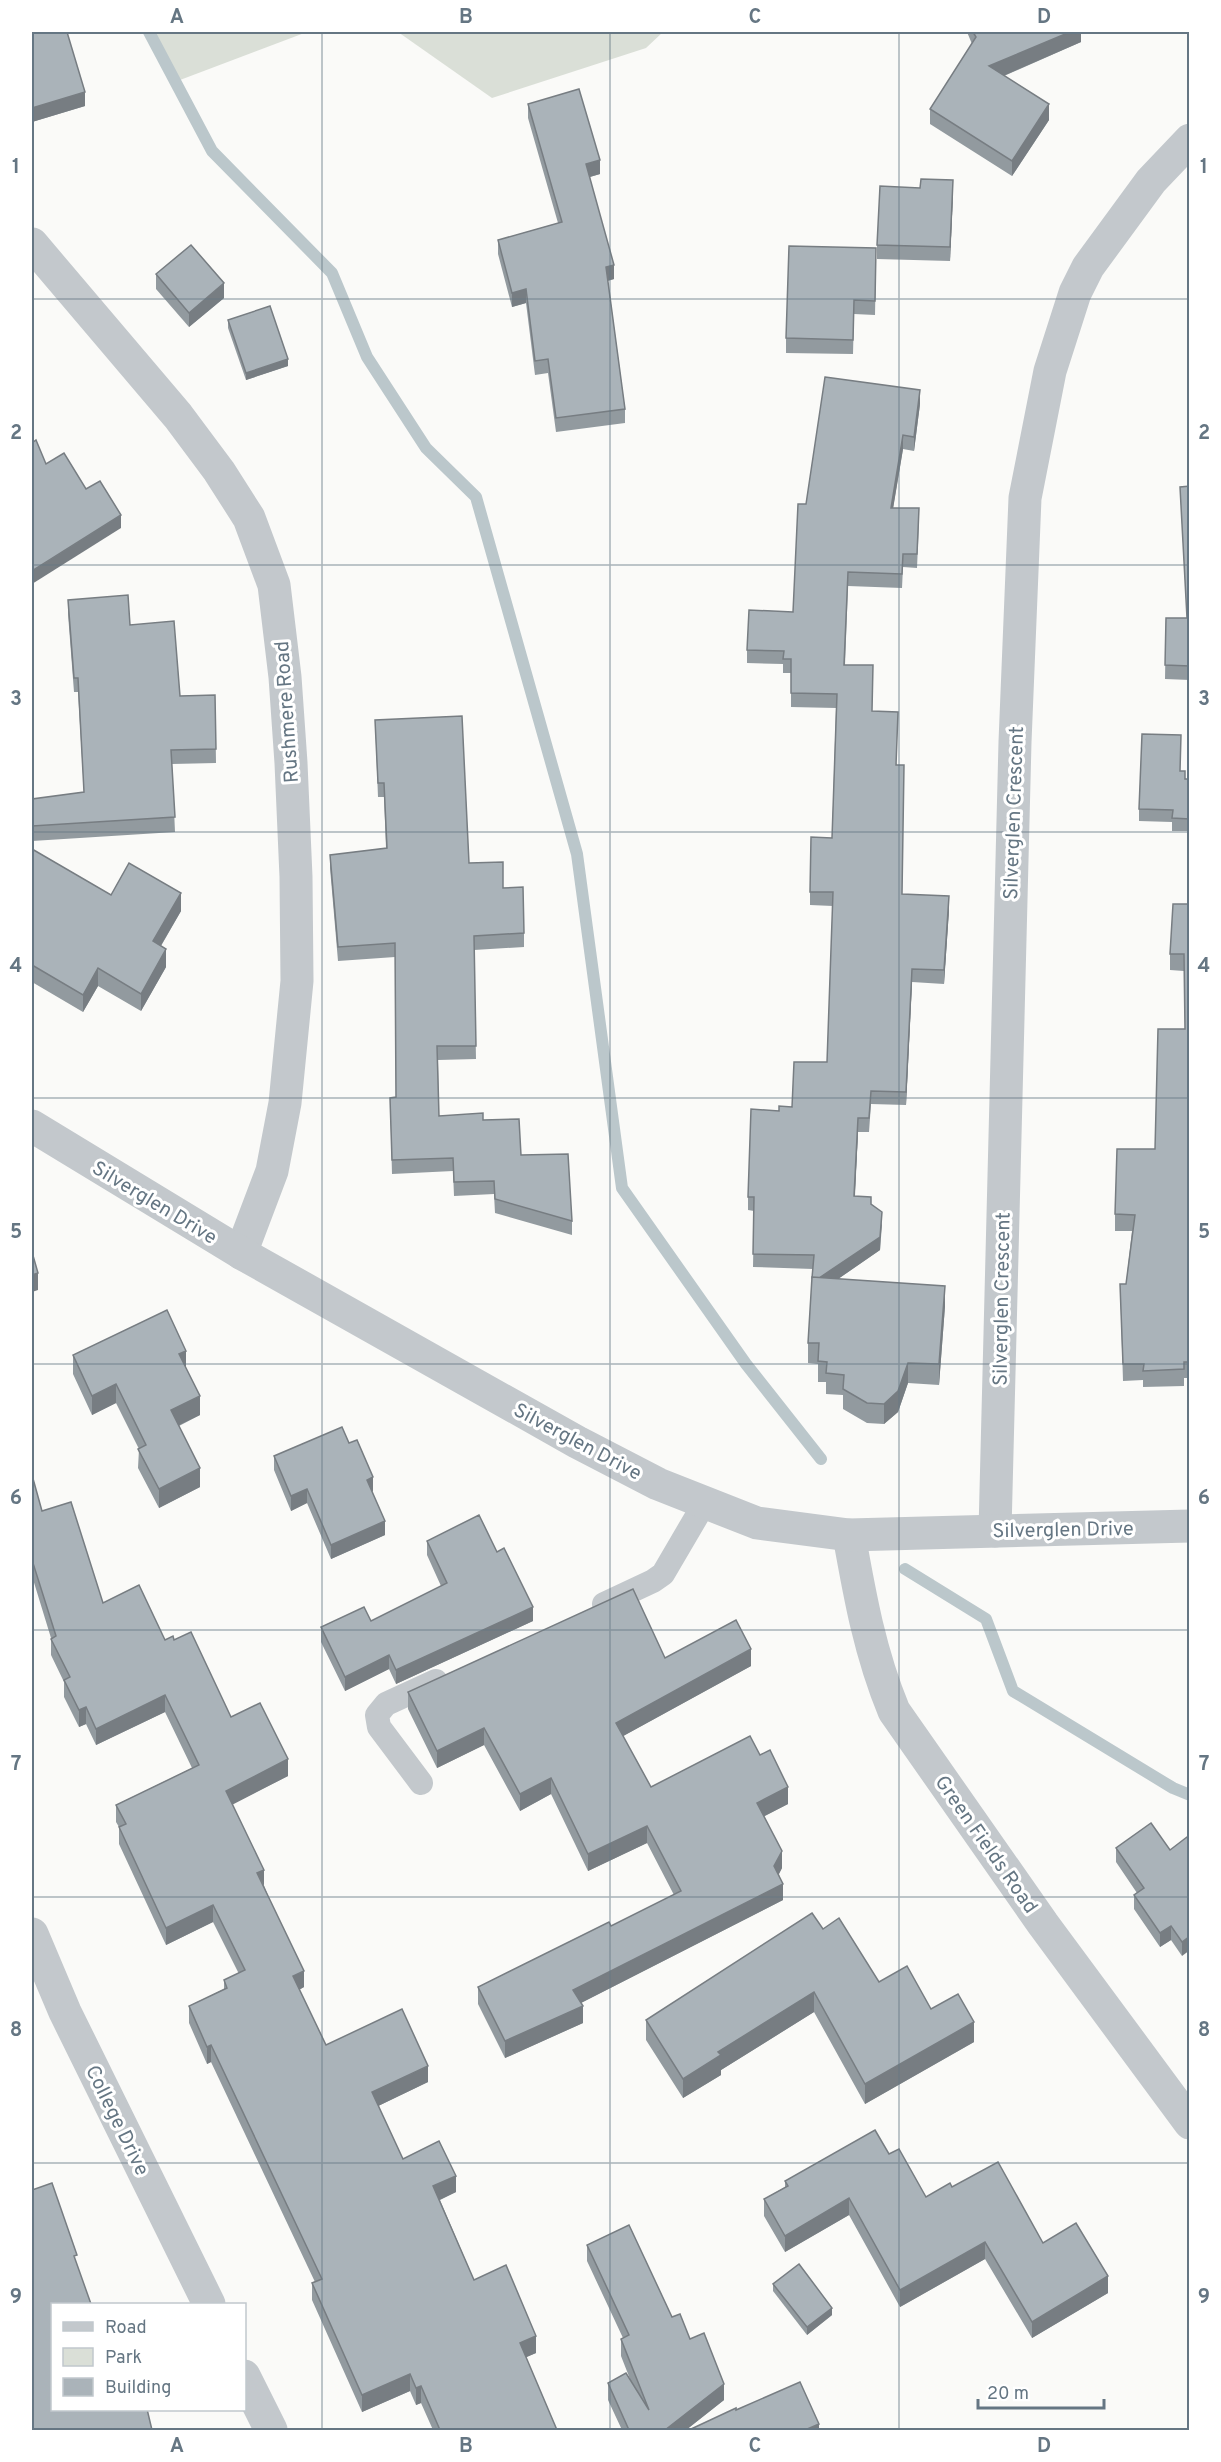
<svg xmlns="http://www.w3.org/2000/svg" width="1221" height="2462" font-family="Overpass,sans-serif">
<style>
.green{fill:#dadfd7}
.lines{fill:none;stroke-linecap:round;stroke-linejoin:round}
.stream{stroke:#bbc7cb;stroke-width:12}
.service{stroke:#c3c8cc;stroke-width:24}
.minor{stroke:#c3c8cc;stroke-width:33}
.tertiary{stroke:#c3c8cc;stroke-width:33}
.wall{fill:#929a9f}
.shaded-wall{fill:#777d82}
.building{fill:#aab3b9;stroke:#777d82;stroke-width:1.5}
.grid{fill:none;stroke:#657683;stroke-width:1.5;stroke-opacity:0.55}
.labels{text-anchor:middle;stroke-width:6;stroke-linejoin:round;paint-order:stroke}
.street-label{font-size:20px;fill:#657683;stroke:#fff}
.neatline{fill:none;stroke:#657683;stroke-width:2}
.grid-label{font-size:20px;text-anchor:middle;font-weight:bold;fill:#657683}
</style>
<rect width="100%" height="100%" fill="#fafaf8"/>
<!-- green -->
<g class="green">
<path d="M153,32H307L180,80Z"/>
<path d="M398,32H663L646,48L492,98Z"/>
</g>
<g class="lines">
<!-- stream -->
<g class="stream">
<path d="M149,32L212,151L332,273L367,357L426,448L476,497L577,854L622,1188L746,1364L821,1459"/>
<path d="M905,1569L986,1619L1013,1691L1173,1788L1190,1795"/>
</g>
<!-- service -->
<g class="service">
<path d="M604,1604L653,1581L663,1574L704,1504"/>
<path d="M421,1783L379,1727L377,1715L386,1704L436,1681"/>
</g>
<!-- minor -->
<g class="minor">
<path d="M32,244L178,416L219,471L249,518L274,585L285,677L291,763L296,877L297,981L285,1103L272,1171L241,1253"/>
<path d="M995,1531L1015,742L1025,498L1050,371L1075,293L1088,267L1151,181L1190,140"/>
<path d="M849,1535C860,1597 870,1653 894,1711L1043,1924L1190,2123"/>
<path d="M32,1934L65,2012L209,2304"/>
<path d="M244,2376L271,2430"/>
</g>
<!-- tertiary -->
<path class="tertiary" d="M32,1126L241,1253L577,1442L658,1484L757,1523L849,1535L1190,1526"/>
</g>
<!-- wall -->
<g class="wall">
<path d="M32,32L85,106L32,122Z"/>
<path d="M967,32H1081V42L1004,76L1049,120L1012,176L930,124V109L972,44Z"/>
<path d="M528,104L600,174L590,177L614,279L608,281L625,409V423L556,432L548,373L535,375L526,303L512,307L498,254V240L558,223L528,118Z"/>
<path d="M953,194L950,261L877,259V245Z"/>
<path d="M876,262L875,315L854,314L853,354L786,353V338Z"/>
<path d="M156,274L224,298L189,327L156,289Z"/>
<path d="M228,320L288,366L246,380L228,328Z"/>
<path d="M920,404L914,451L903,449L893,508L919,522L917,568L903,567L902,588L848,586L845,665L872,711L897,765L902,894L949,910L944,984L912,982L906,1105L871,1104L869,1132H858L855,1196L871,1204L882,1225L880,1250L838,1279L945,1306L939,1385L908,1383L898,1412L884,1424L867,1423L843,1409V1395L826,1394V1382H818V1364L808,1363V1343L813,1269L753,1267L754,1211L748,1210V1197L779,1111L792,1107L827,1062L833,906L810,905V892L832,838L836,708L791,707V673H783V664L747,663V650L793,612L806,504Z"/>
<path d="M1190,486V680L1165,679L1166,618H1187L1180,487Z"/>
<path d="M68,600L130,625L180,696L215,695L216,763L172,764L175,832L32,841V799L84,792L78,692H74L68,614Z"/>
<path d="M375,720L469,863L503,888L524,933V947L474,950L476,1059L438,1060L439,1116L483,1120L521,1155L572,1221V1235L495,1213L494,1194L454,1196L453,1171L392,1174L390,1098L396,1097L395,957L338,961L330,868V855L386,848L384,797H378Z"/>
<path d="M1181,771L1185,779H1190V831H1172V822L1139,821V809Z"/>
<path d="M32,849L111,895L181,911L161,946L166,967L141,1011L98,986L83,1012L32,982Z"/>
<path d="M1190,904V1378H1184V1386L1143,1387V1380L1123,1381L1120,1284H1126L1132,1231H1115V1214L1155,1149L1185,1029L1184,971L1170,970V954Z"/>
<path d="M73,1355L186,1368L200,1415L179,1426L200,1487L159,1508L138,1468L139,1449L116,1403L92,1415L73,1374Z"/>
<path d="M349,1443L373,1491L372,1492L385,1535L331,1559L307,1503L291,1511L274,1470V1456Z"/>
<path d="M32,1475L42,1511L103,1603L165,1640H174L231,1717L288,1776L232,1804L304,1987L299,1990L326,2045L428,2082L378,2106L403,2159L456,2192L440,2200L474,2280L536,2353L526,2357L557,2430H433L421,2403L416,2405L410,2391L362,2412L312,2300V2283L315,2282L211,2062L207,2064L189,2023V2006L224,1989V1980L239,1974L213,1922L166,1945L119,1844V1827L116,1822V1805L192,1768L165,1712L96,1745L86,1724L79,1727L64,1697V1682L51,1655V1638L32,1576Z"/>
<path d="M427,1541L497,1552L533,1621L396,1684L389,1669L345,1691L321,1642V1627L371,1621L441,1586L427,1555Z"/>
<path d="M665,1658L751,1666L623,1736L651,1787L760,1755L788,1804L764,1816L782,1868L779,1874L783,1900L581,2003L583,2023L505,2058L478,2004V1987L611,1926L674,1895L647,1843L588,1871L551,1794L520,1811L484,1745L437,1768L408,1709V1692Z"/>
<path d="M1190,1841L1182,1956L1171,1940L1160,1947L1134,1909V1895L1137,1893L1116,1862V1848L1170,1850Z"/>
<path d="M823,1929L879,1982L931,2009L974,2042L865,2104L814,2012L721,2070V2075L683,2098L646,2040V2020Z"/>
<path d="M889,2154L926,2197L952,2187L1043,2243L1108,2293L1032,2338L985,2259L900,2307L849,2215L785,2252L764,2216V2199L785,2187V2181Z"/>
<path d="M587,2245L672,2317L690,2339L724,2400L686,2430H622L608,2400V2383L630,2379L621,2356V2339L623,2338L587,2261Z"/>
<path d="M773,2284L832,2315L807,2335L773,2291Z"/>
</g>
<!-- shaded-wall -->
<g class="shaded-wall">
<path d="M1070,32H1081V42L989,82V66Z"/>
<path d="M85,92V106L32,122V108Z"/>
<path d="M1049,104V120L1012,176V161Z"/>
<path d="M600,160V174L586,178V164Z"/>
<path d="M953,180V194L950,261V247Z"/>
<path d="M614,265V279L606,281V267Z"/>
<path d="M224,283V298L189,327V313Z"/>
<path d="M526,289V303L512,307V293Z"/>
<path d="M288,359V366L246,380V373Z"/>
<path d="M920,390V404L914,451V437Z"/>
<path d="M903,435V449L891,521V508Z"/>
<path d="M121,515V528L32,584V571Z"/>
<path d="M181,893V911L153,959V941Z"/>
<path d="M949,896V910L944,984V970Z"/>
<path d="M166,949V967L141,1011V994Z"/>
<path d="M98,968V986L83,1012V995Z"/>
<path d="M912,969V982L906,1105V1092Z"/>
<path d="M858,1118V1132L854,1209V1196Z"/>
<path d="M882,1212L880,1250L812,1297V1283Z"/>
<path d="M38,1273V1290L32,1292V1275Z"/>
<path d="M945,1286V1306L939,1385V1364Z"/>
<path d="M186,1351V1370L179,1354Z"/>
<path d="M908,1363V1383L898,1412L884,1424V1404Z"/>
<path d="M116,1384V1403L92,1415V1396Z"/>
<path d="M200,1396V1415L171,1429V1410Z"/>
<path d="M33,1432V1449H32V1433Z"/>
<path d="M200,1468V1487L159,1508V1489Z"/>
<path d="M373,1477V1491L367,1494V1480Z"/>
<path d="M307,1489V1503L291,1511V1496Z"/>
<path d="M385,1521V1535L331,1559V1545Z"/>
<path d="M533,1607V1621L396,1684V1670Z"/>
<path d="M751,1649V1666L616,1740V1723Z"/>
<path d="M389,1655V1669L345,1691V1677Z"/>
<path d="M165,1695V1712L96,1745V1729Z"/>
<path d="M86,1707V1724L79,1727V1710Z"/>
<path d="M484,1728V1745L437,1768V1751Z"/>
<path d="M288,1759V1776L226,1808V1791Z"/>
<path d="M551,1778V1794L520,1811V1794Z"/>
<path d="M788,1787V1804L757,1820V1803Z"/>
<path d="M647,1826V1843L588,1871V1854Z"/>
<path d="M782,1851V1868L774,1883V1866Z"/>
<path d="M264,1870V1886L257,1873Z"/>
<path d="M783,1884V1900L573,2007V1990Z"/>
<path d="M213,1905V1922L166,1945V1928Z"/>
<path d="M1171,1926V1940L1160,1947V1933Z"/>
<path d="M1190,1936V1950L1182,1956V1942Z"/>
<path d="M304,1971V1987L293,1993V1976Z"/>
<path d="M814,1992V2012L721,2070V2075L683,2098V2079L718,2052Z"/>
<path d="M583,2006V2023L505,2058V2041Z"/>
<path d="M974,2022V2042L865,2104V2084Z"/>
<path d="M211,2045V2062L207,2064V2047Z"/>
<path d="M428,2066V2082L372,2109V2092Z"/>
<path d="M456,2176V2192L433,2203V2186Z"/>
<path d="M849,2198V2215L785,2252V2236Z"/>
<path d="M985,2242V2259L900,2307V2290Z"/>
<path d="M1108,2276V2293L1032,2338V2322Z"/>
<path d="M832,2308V2315L807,2335V2327Z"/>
<path d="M536,2336V2353L520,2360V2343Z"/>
<path d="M410,2374V2391L362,2412V2395Z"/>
<path d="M724,2384V2400L686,2430H665Z"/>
<path d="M421,2386V2403L416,2405V2388Z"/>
<path d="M819,2424V2430H805Z"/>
</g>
<!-- building -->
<g class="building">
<path d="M32,32H67L85,92L32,108Z"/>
<path d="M973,32H1070L989,66L1049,104L1012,161L930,109L976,37Z"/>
<path d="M579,89L600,160L586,164L614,265L606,267L625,409L556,418L548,359L535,361L526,289L512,293L498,240L562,222L528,104Z"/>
<path d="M921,179L953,180L950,247L877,245L880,186L920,188Z"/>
<path d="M191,245L224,283L189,313L156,274Z"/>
<path d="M789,246L876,248L875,301L854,300L853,340L786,338Z"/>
<path d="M270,306L288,359L246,373L228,320Z"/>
<path d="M825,377L920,390L914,437L903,435L891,508H919L917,554H903L902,574L848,572L844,665H873L872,711L898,712L896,765H904L902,894L949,896L944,970L912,969L906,1092L871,1091L869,1118H858L854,1196L871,1197V1204L882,1212L880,1237L819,1278H812L814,1255L753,1254L754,1197H748L751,1109L779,1111V1106L792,1107L794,1062H827L833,892H810L811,837L832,838L837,694L791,693V659H783L784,651L747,650L749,610L793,612L798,504H806Z"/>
<path d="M36,440L46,464L64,453L86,489L100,481L121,515L32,571V443Z"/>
<path d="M1190,486V666L1165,665L1166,618H1187L1180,487Z"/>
<path d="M128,595L130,625L174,621L180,696L215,695L216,749L171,750L175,817L32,826V799L84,792L78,678H74L68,600Z"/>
<path d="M462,716L469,863L503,862V888L523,887L524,933L474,936L476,1046H437L439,1116L483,1113V1120L519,1119L521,1155L568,1154L572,1221L495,1199L494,1181L454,1182L453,1158L392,1160L390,1098L396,1097L395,943L338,947L330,855L387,848L384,783H378L375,720Z"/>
<path d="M1142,734L1181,735L1180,771H1185V779H1190V819L1172,818L1173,810L1139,809Z"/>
<path d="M32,849L111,895L129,863L181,893L153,941L166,949L141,994L98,968L83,995L32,965Z"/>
<path d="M1173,904H1190V1362H1184V1369L1143,1371L1144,1364H1123L1120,1284H1126L1135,1215L1115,1214L1117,1149H1155L1158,1029H1185L1184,954H1170Z"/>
<path d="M32,1252L38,1273L32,1275Z"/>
<path d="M812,1277L945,1286L939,1364L908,1363L898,1391L884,1404L867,1403L843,1389L844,1375L826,1373L827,1362L818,1361L819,1343H808Z"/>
<path d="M167,1310L186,1351L179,1354L200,1396L171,1410L200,1468L159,1489L138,1449L146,1445L116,1384L92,1396L73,1355Z"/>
<path d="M342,1427L349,1443L357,1440L373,1477L367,1480L385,1521L331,1545L307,1489L291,1496L274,1456Z"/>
<path d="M32,1475L42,1511L71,1502L103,1603L139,1585L165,1640L173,1636L174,1640L191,1632L231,1717L260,1703L288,1759L226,1791L264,1870L257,1873L304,1971L293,1976L326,2045L402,2009L428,2066L372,2092L403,2159L439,2141L456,2176L433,2186L474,2280L506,2265L536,2336L520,2343L557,2430H440L421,2386L416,2388L410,2374L362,2395L312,2283L322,2279L211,2045L207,2047L189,2006L227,1988L224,1980L245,1970L213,1905L166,1928L119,1827L126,1824L116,1805L199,1765L165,1695L96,1729L86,1707L79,1710L64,1680L70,1677L51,1639L56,1636L32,1560Z"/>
<path d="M479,1515L497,1552L504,1548L533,1607L396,1670L389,1655L345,1677L321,1627L364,1607L371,1621L447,1583L427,1541Z"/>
<path d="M633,1589L665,1658L736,1620L751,1649L616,1723L651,1787L750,1736L760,1755L770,1750L788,1787L757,1803L782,1851L774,1866L783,1884L573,1990L583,2006L505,2041L478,1987L609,1922L611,1926L681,1891L647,1826L588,1854L551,1778L520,1794L484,1728L437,1751L408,1692Z"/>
<path d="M1151,1823L1170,1850L1187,1837L1190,1841V1936L1182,1942L1171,1926L1160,1933L1134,1895L1144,1888L1116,1848Z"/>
<path d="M812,1913L823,1929L839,1918L879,1982L907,1966L931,2009L958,1994L974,2022L865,2084L814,1992L718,2052L721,2055L683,2079L646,2020Z"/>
<path d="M875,2130L889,2154L899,2149L926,2197L950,2183L952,2187L998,2162L1043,2243L1076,2223L1108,2276L1032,2322L985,2242L900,2290L849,2198L785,2236L764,2199L788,2186L785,2181Z"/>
<path d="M52,2183L77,2255L74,2256L91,2304H52V2409H147L152,2430H32V2190Z"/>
<path d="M629,2225L672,2317L680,2314L690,2339L704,2333L724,2384L665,2430H629L608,2383L626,2373L649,2410L621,2339L629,2335L587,2245Z"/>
<path d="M799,2264L832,2308L807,2327L773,2284Z"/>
<path d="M800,2382L819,2424L805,2430H692L691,2429L736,2408V2410Z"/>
</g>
<!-- grid -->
<path class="grid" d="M322,32V2430M610,32V2430M899,32V2430M32,299H1190M32,565H1190M32,832H1190M32,1098H1190M32,1364H1190M32,1630H1190M32,1897H1190M32,2163H1190"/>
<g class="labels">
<!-- street labels -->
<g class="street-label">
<text transform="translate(286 712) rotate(-94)" y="7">Rushmere Road</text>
<text transform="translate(1013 813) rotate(-88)" y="7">Silverglen Crescent</text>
<text transform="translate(155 1202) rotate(31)" y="7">Silverglen Drive</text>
<text transform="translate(1001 1299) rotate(-89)" y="7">Silverglen Crescent</text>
<text transform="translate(578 1441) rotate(28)" y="7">Silverglen Drive</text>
<text transform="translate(1063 1529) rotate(-1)" y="7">Silverglen Drive</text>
<text transform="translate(987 1844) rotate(55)" y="7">Green Fields Road</text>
<text transform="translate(118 2120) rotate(64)" y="7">College Drive</text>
</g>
</g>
<!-- border -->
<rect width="1221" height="2462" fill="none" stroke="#ffffff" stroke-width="66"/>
<!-- legend -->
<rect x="51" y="2303" width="195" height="108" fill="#ffffff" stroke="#c1c8cd" stroke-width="1.5"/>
<rect x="63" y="2322" width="30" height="9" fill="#c3c8cc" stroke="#c1c8cd" stroke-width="1.5"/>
<text x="105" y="2333" font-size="18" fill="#657683">Road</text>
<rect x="63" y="2348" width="30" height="18" fill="#dadfd7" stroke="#c1c8cd" stroke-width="1.5"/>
<text x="105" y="2363" font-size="18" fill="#657683">Park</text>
<rect x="63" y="2378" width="30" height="18" fill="#aab3b9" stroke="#c1c8cd" stroke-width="1.5"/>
<text x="105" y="2393" font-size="18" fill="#657683">Building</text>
<!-- scale -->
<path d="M978 2399v9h126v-9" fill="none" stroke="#657683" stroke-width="3"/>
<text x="987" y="2399" font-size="18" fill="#657683" stroke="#ffffff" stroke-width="4.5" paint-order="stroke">20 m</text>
<rect x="33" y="33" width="1155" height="2396" class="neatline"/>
<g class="grid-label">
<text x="177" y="23">A</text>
<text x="466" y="23">B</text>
<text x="755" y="23">C</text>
<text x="1044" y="23">D</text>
<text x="16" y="173">1</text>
<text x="1204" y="173">1</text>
<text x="16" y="439">2</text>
<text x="1204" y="439">2</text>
<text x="16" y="705">3</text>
<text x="1204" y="705">3</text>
<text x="16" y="972">4</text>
<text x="1204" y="972">4</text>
<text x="16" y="1238">5</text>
<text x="1204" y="1238">5</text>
<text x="16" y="1504">6</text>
<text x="1204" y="1504">6</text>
<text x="16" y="1770">7</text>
<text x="1204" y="1770">7</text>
<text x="16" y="2036">8</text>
<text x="1204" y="2036">8</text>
<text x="16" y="2303">9</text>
<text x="1204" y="2303">9</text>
<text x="177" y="2452">A</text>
<text x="466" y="2452">B</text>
<text x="755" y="2452">C</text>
<text x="1044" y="2452">D</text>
</g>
</svg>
